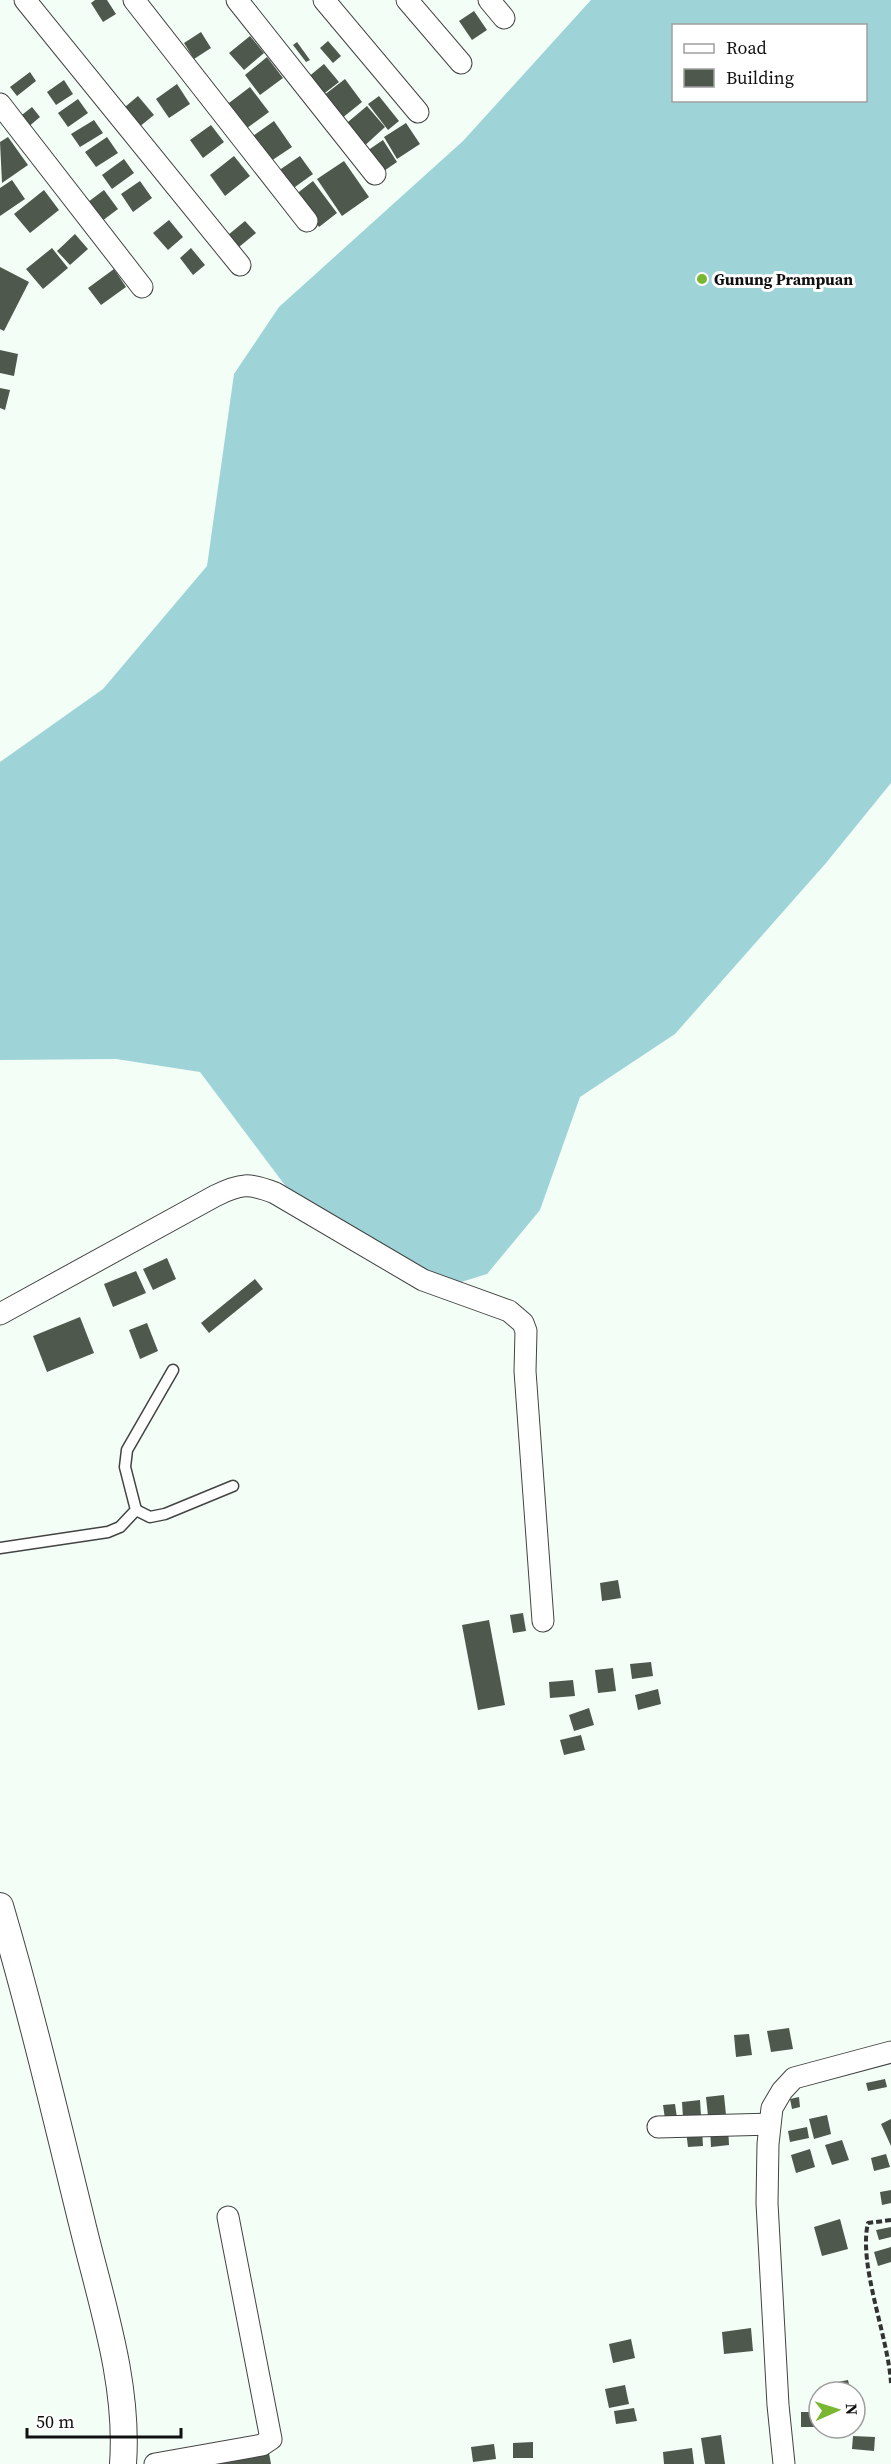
<svg xmlns="http://www.w3.org/2000/svg" width="891" height="2464" font-family="'Source Serif 4',serif">
<style>
.forest{fill:#9ed4d7;fill-rule:evenodd}
.building{fill:#4e584d}
.lines{fill:none;stroke-linecap:round;stroke-linejoin:round}
.service-casing{stroke:#434343;stroke-width:13}
.minor-casing{stroke:#434343;stroke-width:23}
.tertiary-casing{stroke:#434343;stroke-width:28}
.path{stroke:#323232;stroke-width:4;stroke-dasharray:6 3;stroke-linecap:butt}
.service{stroke:#fff;stroke-width:10}
.minor{stroke:#fff;stroke-width:21}
.tertiary{stroke:#fff;stroke-width:26}
.poi-dot{fill:#79b730;stroke:#fff;stroke-width:2}
.labels{text-anchor:middle;stroke-width:6;stroke-linejoin:round;paint-order:stroke}
.poi-label{font-size:16px;font-weight:bold;fill:#101010;stroke:#fff;text-anchor:start}
</style>
<rect width="100%" height="100%" fill="#f3fef7"/>
<!-- forest -->
<path class="forest" d="M591,0H891V783L826,863L675,1034L580,1097L540,1210L487,1274L445,1287L290,1192L200,1072L116,1059L0,1060V762L103,689L207,566L234,374L279,307L463,141ZM674,26H866V100H674Z"/>
<!-- building -->
<g class="building">
<path d="M95,0H107L116,14L103,22L91,3Z"/>
<path d="M474,11L487,30L472,40L459,21Z"/>
<path d="M201,32L211,48L194,59L184,43Z"/>
<path d="M250,36L264,53L244,70L229,53Z"/>
<path d="M328,41L341,56L333,63L320,48Z"/>
<path d="M297,42L310,60L306,62L293,45Z"/>
<path d="M267,57L283,78L260,95L245,75Z"/>
<path d="M324,64L339,82L321,96L307,78Z"/>
<path d="M30,72L36,81L17,96L10,87Z"/>
<path d="M345,79L362,102L336,123L319,99Z"/>
<path d="M64,80L73,94L56,105L47,92Z"/>
<path d="M177,84L190,104L169,118L156,99Z"/>
<path d="M250,87L269,112L243,131L225,106Z"/>
<path d="M138,96L154,115L134,131L119,112Z"/>
<path d="M379,96L399,121L388,130L368,104Z"/>
<path d="M78,99L88,113L68,127L58,113Z"/>
<path d="M367,106L385,127L361,149L342,127Z"/>
<path d="M32,107L40,117L27,128L18,118Z"/>
<path d="M94,120L103,133L80,147L71,134Z"/>
<path d="M274,121L292,147L268,163L250,138Z"/>
<path d="M406,123L420,144L397,159L384,137Z"/>
<path d="M211,125L224,142L203,158L190,140Z"/>
<path d="M8,137L28,165L2,183L0,142Z"/>
<path d="M107,137L118,153L96,167L85,152Z"/>
<path d="M383,140L397,162L378,175L364,153Z"/>
<path d="M234,156L250,176L225,196L210,175Z"/>
<path d="M300,156L313,174L288,192L275,173Z"/>
<path d="M124,159L134,173L112,189L102,175Z"/>
<path d="M344,161L369,197L342,216L317,179Z"/>
<path d="M12,180L25,199L0,216V188Z"/>
<path d="M140,181L152,198L133,212L121,194Z"/>
<path d="M313,181L337,213L319,227L295,195Z"/>
<path d="M44,190L59,210L30,233L14,214Z"/>
<path d="M104,190L118,209L98,224L84,205Z"/>
<path d="M169,220L183,237L168,250L153,233Z"/>
<path d="M245,221L256,233L239,247L228,235Z"/>
<path d="M75,234L88,249L70,265L57,251Z"/>
<path d="M52,248L68,268L43,289L26,269Z"/>
<path d="M191,248L205,265L193,275L180,258Z"/>
<path d="M0,267L29,282L4,331L0,329Z"/>
<path d="M114,269L126,287L101,305L88,288Z"/>
<path d="M0,350L18,354L14,376L0,373Z"/>
<path d="M0,388L10,390L5,410L0,408Z"/>
<path d="M167,1258L176,1279L153,1290L143,1269Z"/>
<path d="M136,1271L146,1293L113,1307L104,1284Z"/>
<path d="M255,1279L263,1289L209,1333L201,1323Z"/>
<path d="M80,1317L94,1353L47,1372L33,1336Z"/>
<path d="M147,1323L158,1351L140,1359L129,1330Z"/>
<path d="M618,1580L621,1598L602,1601L600,1583Z"/>
<path d="M523,1613L526,1631L513,1633L510,1615Z"/>
<path d="M489,1620L505,1705L478,1710L462,1625Z"/>
<path d="M651,1662L653,1676L632,1679L630,1664Z"/>
<path d="M613,1668L616,1691L598,1693L595,1670Z"/>
<path d="M573,1680L575,1696L550,1698L549,1682Z"/>
<path d="M658,1689L661,1704L638,1710L635,1695Z"/>
<path d="M589,1708L594,1725L574,1731L569,1715Z"/>
<path d="M581,1735L585,1750L564,1755L560,1740Z"/>
<path d="M789,2028L793,2049L771,2052L767,2031Z"/>
<path d="M749,2034L752,2055L736,2057L734,2035Z"/>
<path d="M885,2079L887,2087L868,2091L866,2083Z"/>
<path d="M724,2095L726,2115L708,2116L706,2097Z"/>
<path d="M799,2097L800,2107L792,2109L790,2099Z"/>
<path d="M700,2100L701,2116L683,2118L682,2102Z"/>
<path d="M675,2104L677,2118L665,2119L663,2105Z"/>
<path d="M827,2115L831,2134L814,2139L809,2119Z"/>
<path d="M891,2119V2146L881,2124Z"/>
<path d="M728,2126L729,2145L711,2147L710,2128Z"/>
<path d="M807,2127L809,2138L790,2142L788,2131Z"/>
<path d="M702,2129L703,2146L688,2147L686,2131Z"/>
<path d="M842,2140L849,2160L832,2165L825,2145Z"/>
<path d="M810,2149L815,2167L796,2173L791,2155Z"/>
<path d="M886,2154L890,2167L874,2171L871,2158Z"/>
<path d="M891,2190V2203L882,2205L880,2192Z"/>
<path d="M840,2219L848,2249L822,2256L814,2227Z"/>
<path d="M891,2227V2237L879,2240L876,2230Z"/>
<path d="M891,2247V2262L878,2266L874,2252Z"/>
<path d="M751,2328L753,2351L724,2354L722,2332Z"/>
<path d="M631,2339L635,2358L613,2363L609,2344Z"/>
<path d="M848,2380L851,2392H829L828,2384Z"/>
<path d="M625,2385L629,2404L609,2408L605,2389Z"/>
<path d="M634,2408L637,2421L616,2424L614,2411Z"/>
<rect x="801" y="2412" width="15" height="15"/>
<path d="M721,2435L725,2464H705L701,2438Z"/>
<path d="M853,2436L875,2437L874,2451L852,2449Z"/>
<path d="M533,2442V2458H513V2443Z"/>
<path d="M494,2444L496,2459L473,2462L471,2447Z"/>
<path d="M692,2448L694,2464H664L663,2452Z"/>
<path d="M269,2453L271,2464H201Z"/>
</g>
<g class="lines">
<defs>
<g id="service">
<path d="M136,1510L150,1517L165,1514L233,1486"/>
<path d="M0,1548L108,1532L120,1527L136,1510L125,1467L127,1450L173,1370"/>
</g>
<g id="minor">
<path d="M25,0L240,265"/>
<path d="M134,0L307,221"/>
<path d="M237,0L375,174"/>
<path d="M324,0L418,112"/>
<path d="M407,0L461,63"/>
<path d="M489,0L504,18"/>
<path d="M0,104L142,287"/>
<path d="M0,1314L215,1196C241,1183 249,1183 275,1193L423,1280L509,1311L523,1323L526,1331L525,1371L543,1621"/>
<path d="M658,2127L769,2124"/>
<path d="M155,2464L262,2445L271,2439L228,2217"/>
<path d="M784,2464L778,2405L767,2203L768,2144L772,2108L782,2091L794,2078L891,2052"/>
</g>
<path id="tertiary" d="M0,1906C31,2011 56,2117 82,2223C101,2302 129,2383 123,2464"/>
</defs>
<!-- service casing -->
<use href="#service" class="service-casing"/>
<!-- minor casing -->
<use href="#minor" class="minor-casing"/>
<!-- tertiary casing -->
<use href="#tertiary" class="tertiary-casing"/>
<!-- path -->
<path class="path" d="M891,2220L868,2223C858,2265 888,2336 891,2383"/>
<!-- service -->
<use href="#service" class="service"/>
<!-- minor -->
<use href="#minor" class="minor"/>
<!-- tertiary -->
<use href="#tertiary" class="tertiary"/>
</g>
<!-- markers -->
<circle class="poi-dot" cx="702" cy="279" r="6"/>
<g class="labels">
<!-- poi labels -->
<g class="poi-label">
<text x="714" y="285">Gunung Prampuan</text>
</g>
</g>
<!-- legend -->
<rect x="672" y="24" width="195" height="78" fill="#ffffff" stroke="#9f9f9f" stroke-width="1.5"/>
<rect x="684" y="44" width="30" height="9" fill="#ffffff" stroke="#9f9f9f" stroke-width="1.5"/>
<text x="726" y="54" font-size="18" fill="#101010">Road</text>
<rect x="684" y="69" width="30" height="18" fill="#4e584d" stroke="#9f9f9f" stroke-width="1.5"/>
<text x="726" y="84" font-size="18" fill="#101010">Building</text>
<!-- north arrow -->
<g transform="translate(837 2410) rotate(87)"><circle r="28" fill="#ffffff" stroke="#9f9f9f" stroke-width="1.5"/>
<path d="M0-4.5L10 22L0 15L-10 22Z" fill="#79b730"/>
<text y="-9" font-size="16" font-weight="bold" text-anchor="middle" fill="#101010">N</text>
</g>
<!-- scale -->
<path d="M27 2428v9h154v-9" fill="none" stroke="#101010" stroke-width="3"/>
<text x="36" y="2428" font-size="18" fill="#101010" stroke="#ffffff" stroke-width="4.5" paint-order="stroke">50 m</text>
</svg>
